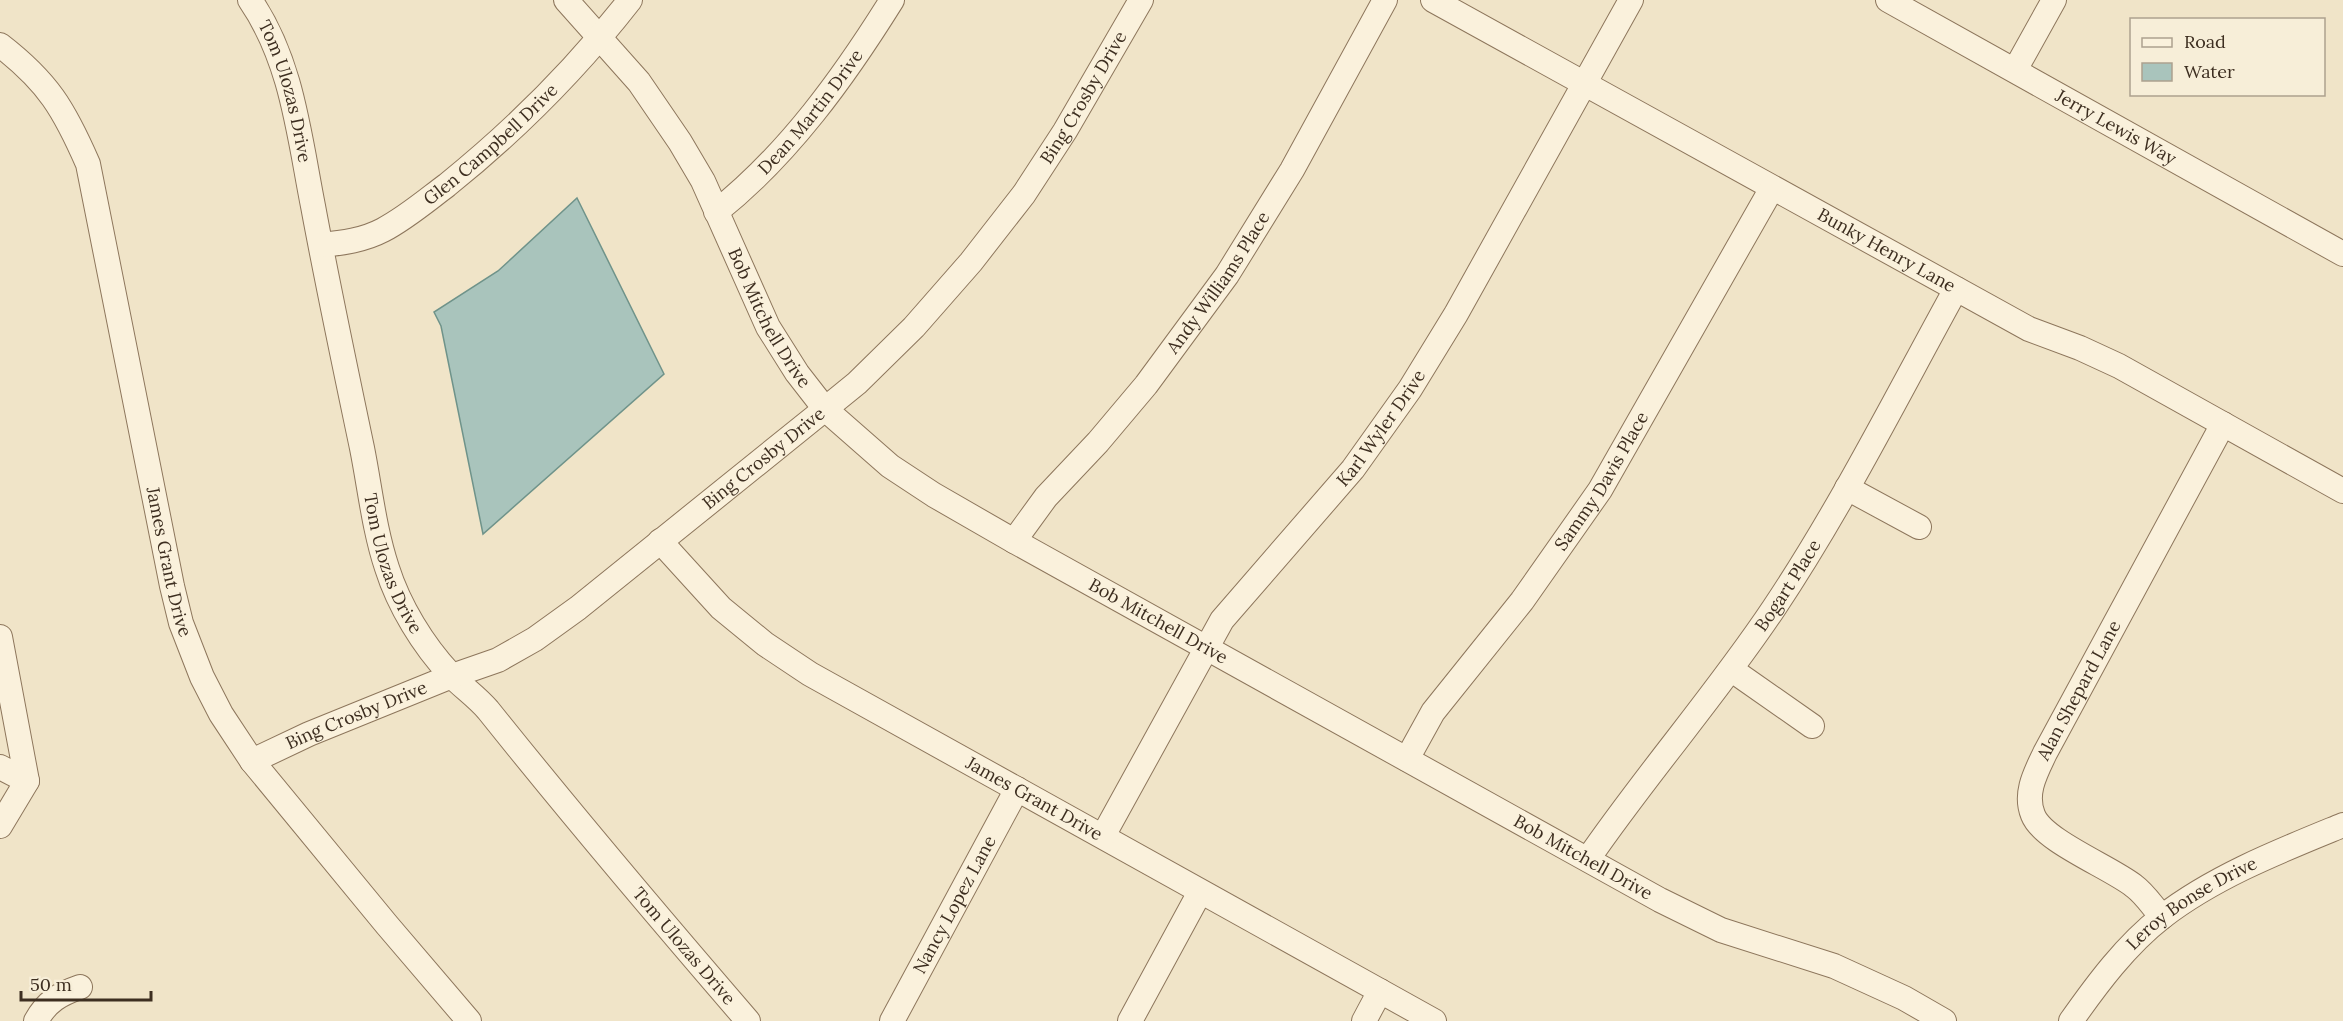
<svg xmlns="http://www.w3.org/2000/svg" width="2343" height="1021" font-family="Lora,serif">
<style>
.water{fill:#a9c4bc;stroke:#6f938a;stroke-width:1.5}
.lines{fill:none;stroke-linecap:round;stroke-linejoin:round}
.minor-casing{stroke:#8d765c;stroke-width:26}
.minor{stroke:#faf1dc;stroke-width:24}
.labels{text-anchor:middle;stroke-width:6;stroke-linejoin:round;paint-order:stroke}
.street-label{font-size:18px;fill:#3d2e20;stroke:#f7eed8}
</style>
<rect width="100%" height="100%" fill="#f0e4c8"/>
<!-- water -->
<path class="water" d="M577,198L664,374L483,534L441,326L434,312L498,271Z"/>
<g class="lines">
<defs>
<g id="minor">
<path id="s1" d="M250,0C292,61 299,135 313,206C328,287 345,367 362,448C370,488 374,529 387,568C399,606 423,645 450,674C462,687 476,696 488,710C572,815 660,919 748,1021"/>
<path id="s2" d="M566,0L639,82L680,142L703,181L768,327L797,373L825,409L890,466L934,495L1014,541L1660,900L1721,930L1834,966L1904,998L1944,1021"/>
<path id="s3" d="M1433,0L2029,329L2080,348L2119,366L2343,491"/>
<path id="s4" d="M1888,0L2343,254"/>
<path id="s5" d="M0,45C48,82 64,109 88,164L172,586L181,623L202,677L221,714L252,761L387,925L469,1021"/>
<path d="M2015,70L2054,0"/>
<path id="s6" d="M716,212C788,155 844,77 892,0"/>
<path id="s7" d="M321,245C343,243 364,240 383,230C406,218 427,200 447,185C514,131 577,68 630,0"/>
<path d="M1847,488L1919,527"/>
<path id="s8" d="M660,541L721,608L765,644L810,674L1434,1021"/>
<path id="s9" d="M1014,541L1046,497L1098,442L1146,385L1227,275L1292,170L1385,0"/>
<path d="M0,637L27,781L0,767"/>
<path d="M1732,670L1812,726"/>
<path id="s10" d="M1407,759L1433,712L1522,601L1600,490L1772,188"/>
<path id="s11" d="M252,761L309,734L452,676L498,660L535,639L578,608L825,409L857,383L914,327L971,262L1024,194L1065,131L1141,0"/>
<path d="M0,826L27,781"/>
<path id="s12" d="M1103,836L1222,620L1353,469L1410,389L1456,314L1631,0"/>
<path id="s13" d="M1588,859C1647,773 1716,695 1774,608C1842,506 1897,396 1956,289"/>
<path id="s14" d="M2162,917C2153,907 2145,894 2134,886C2110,867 2043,841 2033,815C2024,793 2036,772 2045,753L2223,424"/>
<path d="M36,1021C47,1001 60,994 80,987"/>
<path id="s15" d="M892,1021L1017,789"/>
<path d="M1130,1021L1200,892"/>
<path d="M1364,1021L1380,991"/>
<path id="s16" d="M2071,1021C2097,984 2126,945 2162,917C2215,876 2282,850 2343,825"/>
</g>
</defs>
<!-- minor casing -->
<use href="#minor" class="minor-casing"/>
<!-- minor -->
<use href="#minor" class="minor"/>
</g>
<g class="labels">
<!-- street labels -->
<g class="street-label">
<text dy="6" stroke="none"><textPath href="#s1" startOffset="99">Tom Ulozas Drive</textPath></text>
<text dy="6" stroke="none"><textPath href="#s11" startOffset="1086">Bing Crosby Drive</textPath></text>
<text dy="6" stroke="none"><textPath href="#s6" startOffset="138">Dean Martin Drive</textPath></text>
<text dy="6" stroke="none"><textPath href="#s4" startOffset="261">Jerry Lewis Way</textPath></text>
<text dy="6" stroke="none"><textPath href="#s7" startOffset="202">Glen Campbell Drive</textPath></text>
<text dy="6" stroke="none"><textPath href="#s3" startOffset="518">Bunky Henry Lane</textPath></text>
<text dy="6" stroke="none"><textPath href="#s9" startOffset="330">Andy Williams Place</textPath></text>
<text dy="6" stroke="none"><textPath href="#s2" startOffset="380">Bob Mitchell Drive</textPath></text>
<text dy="6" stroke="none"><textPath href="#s12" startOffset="496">Karl Wyler Drive</textPath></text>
<text dy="6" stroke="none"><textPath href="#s11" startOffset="600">Bing Crosby Drive</textPath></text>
<text dy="6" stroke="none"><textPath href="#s10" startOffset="340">Sammy Davis Place</textPath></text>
<text dy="6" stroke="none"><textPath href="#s5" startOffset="556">James Grant Drive</textPath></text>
<text dy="6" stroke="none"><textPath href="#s1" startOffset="584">Tom Ulozas Drive</textPath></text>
<text dy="6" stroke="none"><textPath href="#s13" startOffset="339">Bogart Place</textPath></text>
<text dy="6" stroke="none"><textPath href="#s2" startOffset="884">Bob Mitchell Drive</textPath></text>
<text dy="6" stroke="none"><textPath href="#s14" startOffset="303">Alan Shepard Lane</textPath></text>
<text dy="6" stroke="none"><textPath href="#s11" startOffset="114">Bing Crosby Drive</textPath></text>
<text dy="6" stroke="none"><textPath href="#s8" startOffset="458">James Grant Drive</textPath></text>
<text dy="6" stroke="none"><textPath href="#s2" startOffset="1370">Bob Mitchell Drive</textPath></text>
<text dy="6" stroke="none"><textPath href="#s15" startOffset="132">Nancy Lopez Lane</textPath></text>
<text dy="6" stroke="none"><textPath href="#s16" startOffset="171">Leroy Bonse Drive</textPath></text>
<text dy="6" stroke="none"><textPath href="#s1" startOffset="1070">Tom Ulozas Drive</textPath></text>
</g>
</g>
<!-- legend -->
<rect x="2130" y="18" width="195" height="78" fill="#f7eed8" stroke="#ada18e" stroke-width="1.5"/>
<rect x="2142" y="38" width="30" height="9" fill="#faf1dc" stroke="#ada18e" stroke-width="1.5"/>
<text x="2184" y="48" font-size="18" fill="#3d2e20">Road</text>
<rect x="2142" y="63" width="30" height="18" fill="#a9c4bc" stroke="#ada18e" stroke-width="1.5"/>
<text x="2184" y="78" font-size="18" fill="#3d2e20">Water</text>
<!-- scale -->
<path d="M21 991v9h130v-9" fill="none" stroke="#3d2e20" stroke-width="3"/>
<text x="30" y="991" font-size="18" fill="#3d2e20" stroke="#f7eed8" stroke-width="4.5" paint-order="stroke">50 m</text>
</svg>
